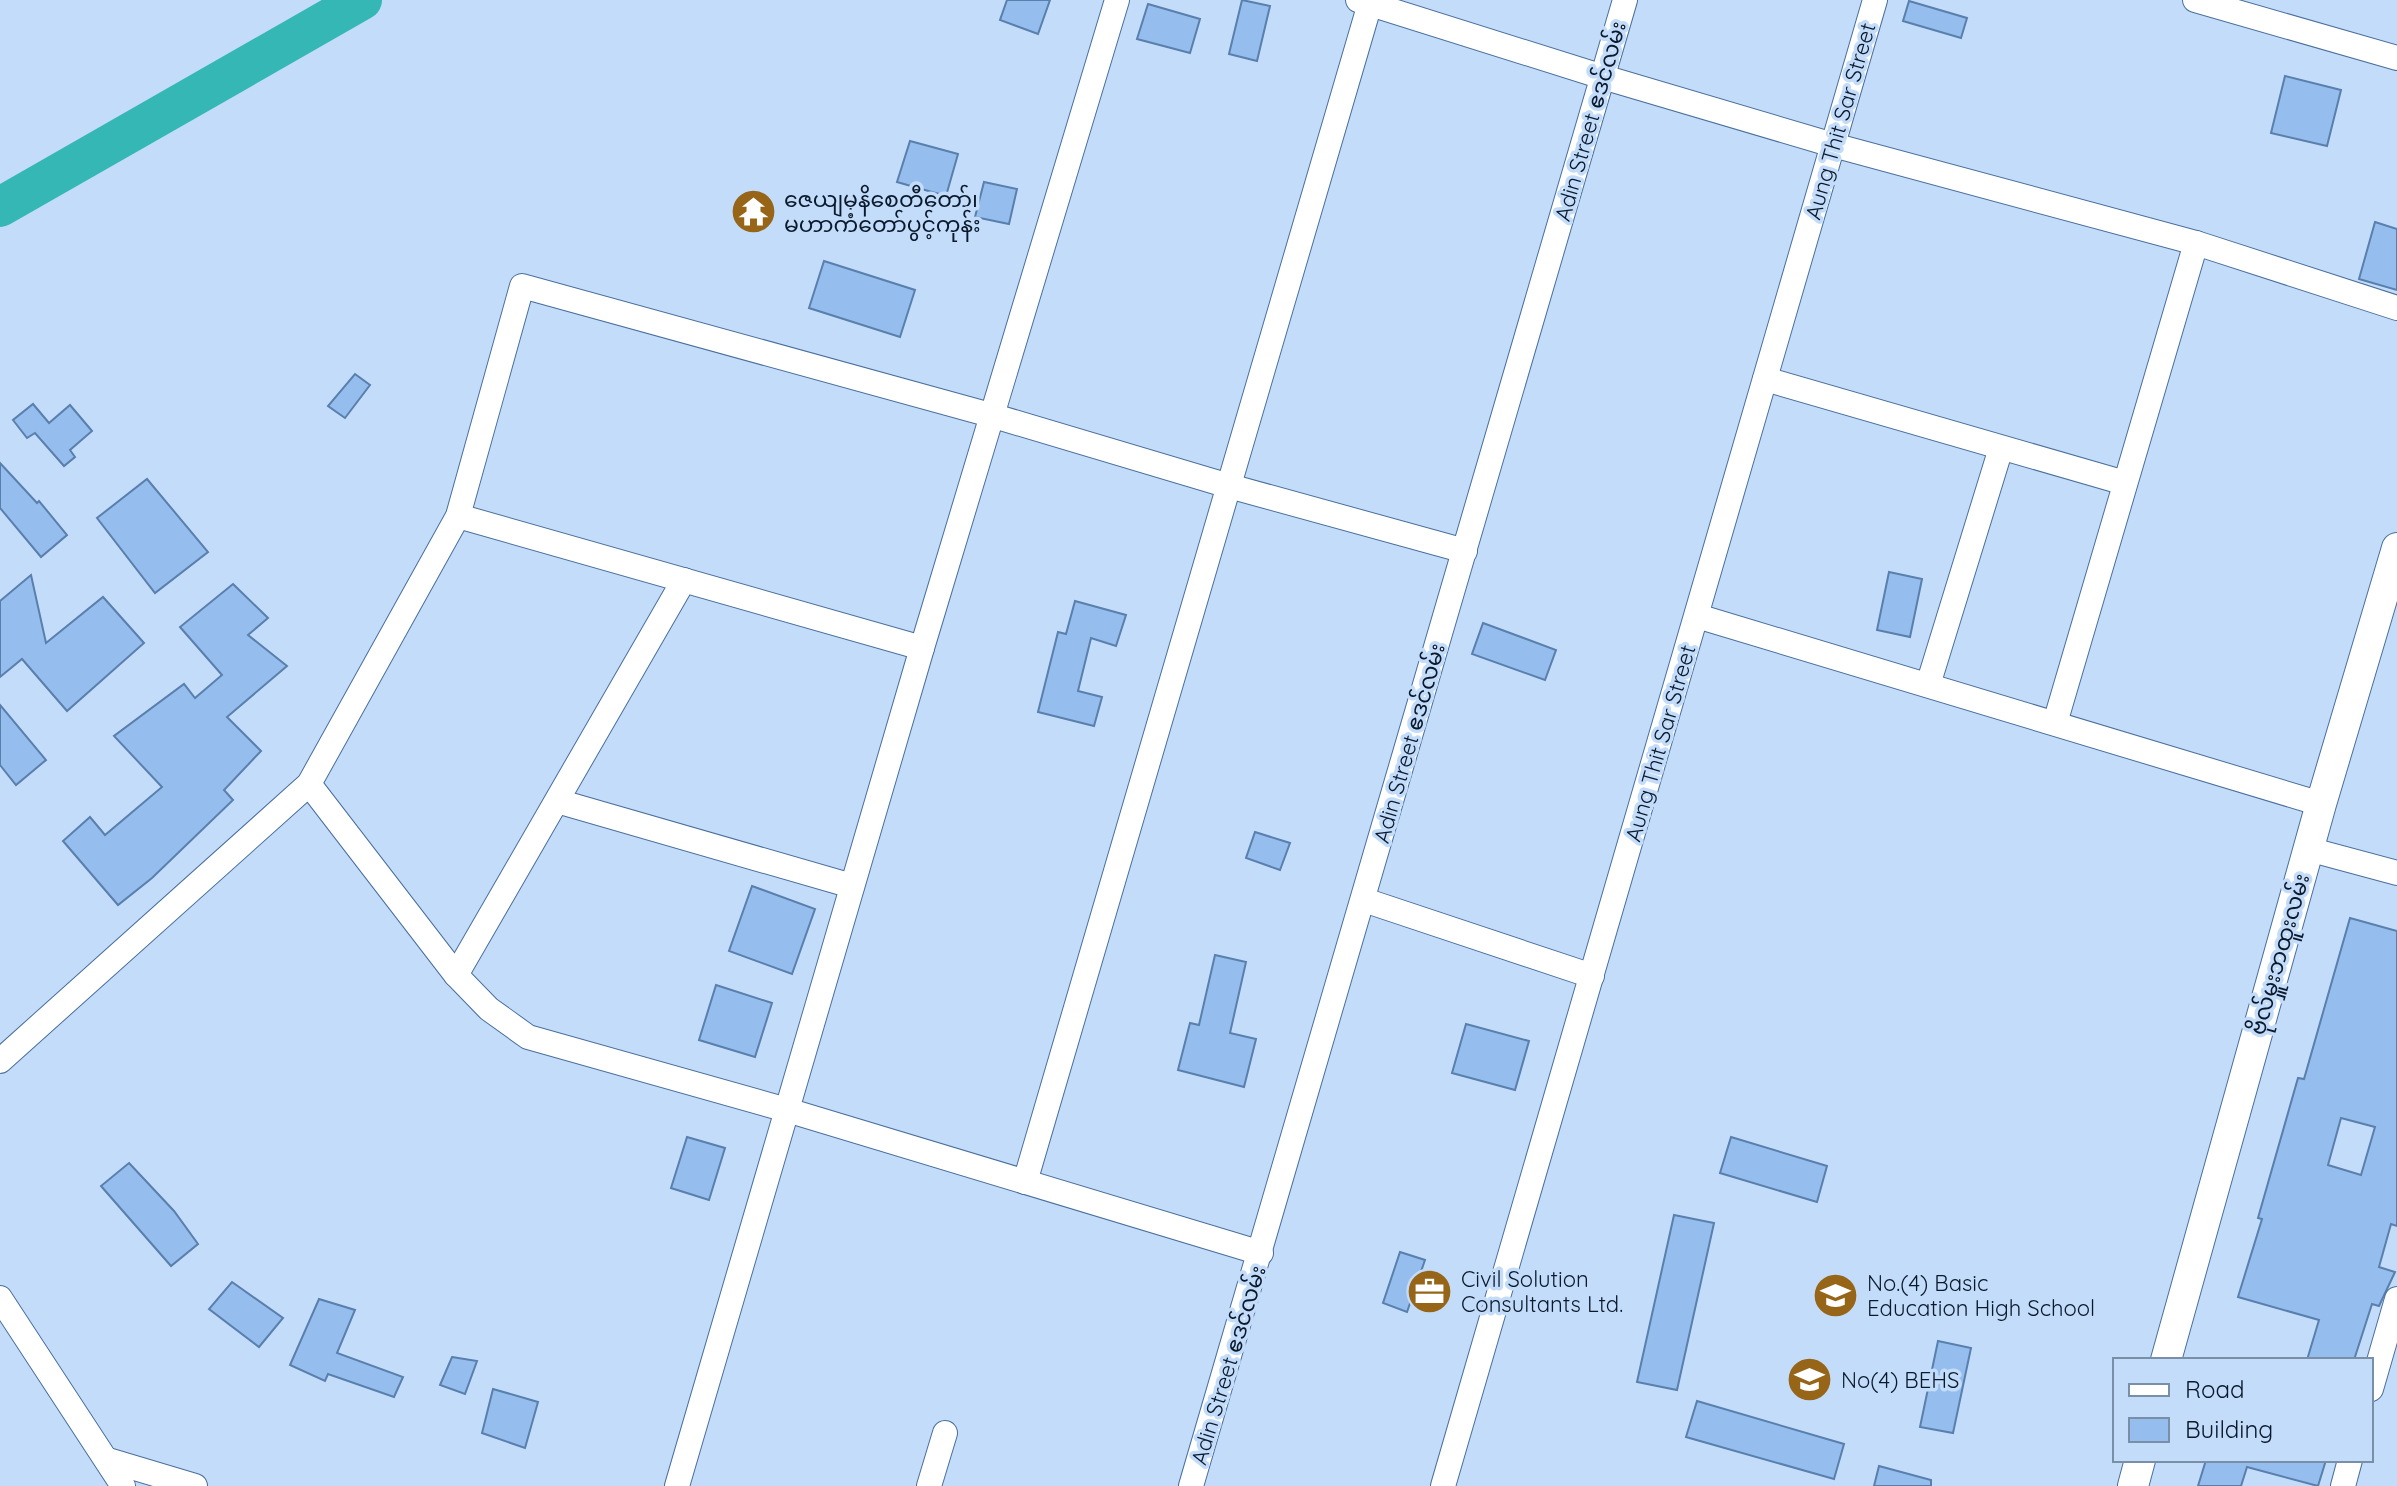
<svg xmlns="http://www.w3.org/2000/svg" width="2397" height="1486" font-family="Quicksand,'Noto Sans Myanmar',sans-serif">
<style>
.lines{fill:none;stroke-linecap:round;stroke-linejoin:round}
.river{stroke:#34b7b5;stroke-width:40}
.building{fill:#95beee;stroke:#597fad;stroke-width:2;fill-rule:evenodd}
.minor-casing{stroke:#496f9c;stroke-width:26}
.major-casing{stroke:#496f9c;stroke-width:32}
.minor{stroke:#fff;stroke-width:24}
.major{stroke:#fff;stroke-width:30}
.labels{text-anchor:middle;stroke-width:7;stroke-linejoin:round;paint-order:stroke}
.street-label{font-size:22px;fill:#0a192b;stroke:#c3dcfa}
.poi-label{font-size:22px;fill:#0a192b;stroke:#c3dcfa;text-anchor:start}
</style>
<rect width="100%" height="100%" fill="#c3dcfa"/>
<g class="lines">
<!-- river -->
<path class="river" d="M0,207L362,0"/>
</g>
<!-- building -->
<g class="building">
<path d="M1007,0H1050L1038,34L1000,20Z"/>
<path d="M1242,0L1270,6L1257,61L1229,54Z"/>
<path d="M1909,1L1967,18L1961,38L1903,21Z"/>
<path d="M1148,4L1200,19L1190,53L1137,39Z"/>
<path d="M2285,76L2341,90L2327,146L2271,133Z"/>
<path d="M910,141L958,154L946,196L897,182Z"/>
<path d="M984,182L1017,189L1009,224L975,217Z"/>
<path d="M2375,222L2397,229V290L2359,279Z"/>
<path d="M824,261L915,290L900,337L809,308Z"/>
<path d="M355,374L370,385L345,418L328,406Z"/>
<path d="M33,404L49,423L70,405L92,431L70,450L75,457L64,466L35,433L27,438L13,420Z"/>
<path d="M0,463L37,503L39,501L67,535L41,557L0,508Z"/>
<path d="M147,479L208,552L155,593L97,518Z"/>
<path d="M1889,572L1922,579L1910,637L1877,630Z"/>
<path d="M31,575L46,643L103,597L144,643L67,711L22,659L0,677V601Z"/>
<path d="M233,584L268,618L248,635L287,666L227,717L261,751L224,790L233,800L152,878L118,905L63,841L90,817L105,835L162,787L114,736L184,684L195,698L222,675L180,627Z"/>
<path d="M1075,601L1126,615L1116,646L1091,638L1078,691L1102,697L1094,726L1038,712L1058,632L1066,634Z"/>
<path d="M1483,623L1556,650L1545,680L1472,654Z"/>
<path d="M0,705L46,760L16,785L0,765Z"/>
<path d="M1255,832L1290,843L1280,870L1246,858Z"/>
<path d="M752,886L815,909L792,974L729,951Z"/>
<path d="M2350,918L2397,931V1226L2391,1224L2379,1267L2395,1272L2379,1306L2372,1304L2354,1360H2307L2319,1320L2238,1297L2262,1219L2258,1218L2298,1078L2304,1079ZM2341,1118L2375,1127L2361,1175L2328,1165Z"/>
<path d="M1215,955L1246,962L1230,1033L1256,1039L1244,1087L1178,1070L1190,1023L1199,1025Z"/>
<path d="M716,985L772,1003L755,1057L699,1040Z"/>
<path d="M1466,1024L1529,1041L1515,1090L1452,1073Z"/>
<path d="M687,1137L725,1148L709,1200L671,1188Z"/>
<path d="M1731,1137L1827,1166L1817,1202L1720,1173Z"/>
<path d="M129,1163L174,1211L198,1244L171,1266L101,1186Z"/>
<path d="M1674,1215L1714,1223L1677,1390L1637,1382Z"/>
<path d="M1400,1252L1425,1260L1407,1312L1383,1303Z"/>
<path d="M232,1282L283,1318L259,1347L209,1309Z"/>
<path d="M319,1299L355,1310L337,1353L403,1377L394,1397L328,1374L325,1381L290,1365Z"/>
<path d="M1938,1341L1971,1348L1953,1433L1920,1427Z"/>
<path d="M452,1357L477,1361L465,1394L440,1385Z"/>
<path d="M493,1389L538,1402L525,1448L482,1433Z"/>
<path d="M1697,1401L1844,1444L1834,1479L1686,1437Z"/>
<path d="M2206,1460H2326L2318,1486L2247,1467L2241,1486H2198Z"/>
<path d="M1879,1466L1931,1480V1486H1874Z"/>
</g>
<g class="lines">
<defs>
<g id="minor">
<path d="M1358,0L1603,77L1833,145L2196,243L2397,308"/>
<path d="M2195,0L2397,58"/>
<path d="M1765,379L2125,483"/>
<path d="M458,516L922,648"/>
<path d="M1697,616L2321,804"/>
<path d="M1928,685L2001,448"/>
<path d="M2055,723L2196,243"/>
<path d="M309,784L456,975L489,1009L528,1037L787,1110L1261,1253"/>
<path d="M557,801L852,886"/>
<path d="M2308,849L2397,873"/>
<path d="M1364,900L1592,976"/>
<path d="M456,975L684,580"/>
<path d="M0,1061L309,784L458,516L522,286L994,416L1229,486L1465,551"/>
<path d="M1025,1182L1371,0"/>
<path d="M0,1298L123,1486"/>
<path d="M2371,1389L2397,1299"/>
<path d="M108,1460L195,1486"/>
<path d="M677,1486L922,648L1117,0"/>
<path d="M929,1486L945,1433"/>
<path d="M1191,1486L1625,0"/>
<path d="M1443,1486L1875,0"/>
<path d="M2343,1486L2350,1460"/>
</g>
<g id="major">
<path d="M2166,1360L2321,804L2397,548"/>
<path d="M2133,1486L2140,1460"/>
</g>
</defs>
<!-- minor casing -->
<use href="#minor" class="minor-casing"/>
<!-- major casing -->
<use href="#major" class="major-casing"/>
<!-- minor -->
<use href="#minor" class="minor"/>
<!-- major -->
<use href="#major" class="major"/>
</g>
<!-- icons -->
<defs>
<symbol id="temple-disc" viewBox="-11 -11 22 22"><circle r="9.5" fill="#966517" stroke="#c3dcfa"/><path d="M0-6L5-2H3V0L6.5 2.5H4V6H1.5V3h-3V6H-4V2.5H-6.5L-3 0V-2H-5Z" fill="#fff"/></symbol>
<symbol id="office-disc" viewBox="-11 -11 22 22"><circle r="9.5" fill="#966517" stroke="#c3dcfa"/><path d="M-6-3h4V-5.5h4V-3h4V5H-6ZM-1-4.5V-3h2v-1.5ZM-6 0V1H6V0Z" fill="#fff"/></symbol>
<symbol id="school-disc" viewBox="-11 -11 22 22"><circle r="9.5" fill="#966517" stroke="#c3dcfa"/><path d="M0-5L7-2L0 1L-7-2ZM-4 1L0 2.5L4 1V4Q0 6-4 4Z" fill="#fff"/></symbol>
</defs>
<g fill-rule="evenodd">
<use href="#temple-disc" x="728" y="186" width="51" height="51"/>
<use href="#office-disc" x="1404" y="1266" width="51" height="51"/>
<use href="#school-disc" x="1810" y="1270" width="51" height="51"/>
<use href="#school-disc" x="1784" y="1354" width="51" height="51"/>
</g>
<g class="labels">
<!-- street labels -->
<g class="street-label">
<text transform="translate(1590 121) rotate(-74)" y="8">Adin Street ဧဒင်လမ်း</text>
<text transform="translate(1840 121) rotate(-74)" y="8">Aung Thit Sar Street</text>
<text transform="translate(1409 743) rotate(-74)" y="8">Adin Street ဧဒင်လမ်း</text>
<text transform="translate(1660 743) rotate(-74)" y="8">Aung Thit Sar Street</text>
<text transform="translate(2279 954) rotate(-74)" y="8">ဗိုလ်မှူးဘထူးလမ်း</text>
<text transform="translate(1228 1365) rotate(-73)" y="8">Adin Street ဧဒင်လမ်း</text>
</g>
<!-- poi labels -->
<g class="poi-label">
<text x="784" y="207">ဇေယျမုနိစေတီတော်၊<tspan x="784" dy="25">မဟာကံတော်ပွင့်ကုန်း</tspan></text>
<text x="1461" y="1287">Civil Solution<tspan x="1461" dy="25">Consultants Ltd.</tspan></text>
<text x="1867" y="1291">No.(4) Basic<tspan x="1867" dy="25">Education High School</tspan></text>
<text x="1841" y="1388">No(4) BEHS</text>
</g>
</g>
<!-- legend -->
<rect x="2113" y="1358" width="260" height="104" fill="#c3dcfa" stroke="#798ea7" stroke-width="2"/>
<rect x="2129" y="1384" width="40" height="12" fill="#ffffff" stroke="#798ea7" stroke-width="2"/>
<text x="2185" y="1398" font-size="24" fill="#0a192b">Road</text>
<rect x="2129" y="1418" width="40" height="24" fill="#95beee" stroke="#798ea7" stroke-width="2"/>
<text x="2185" y="1438" font-size="24" fill="#0a192b">Building</text>
</svg>
